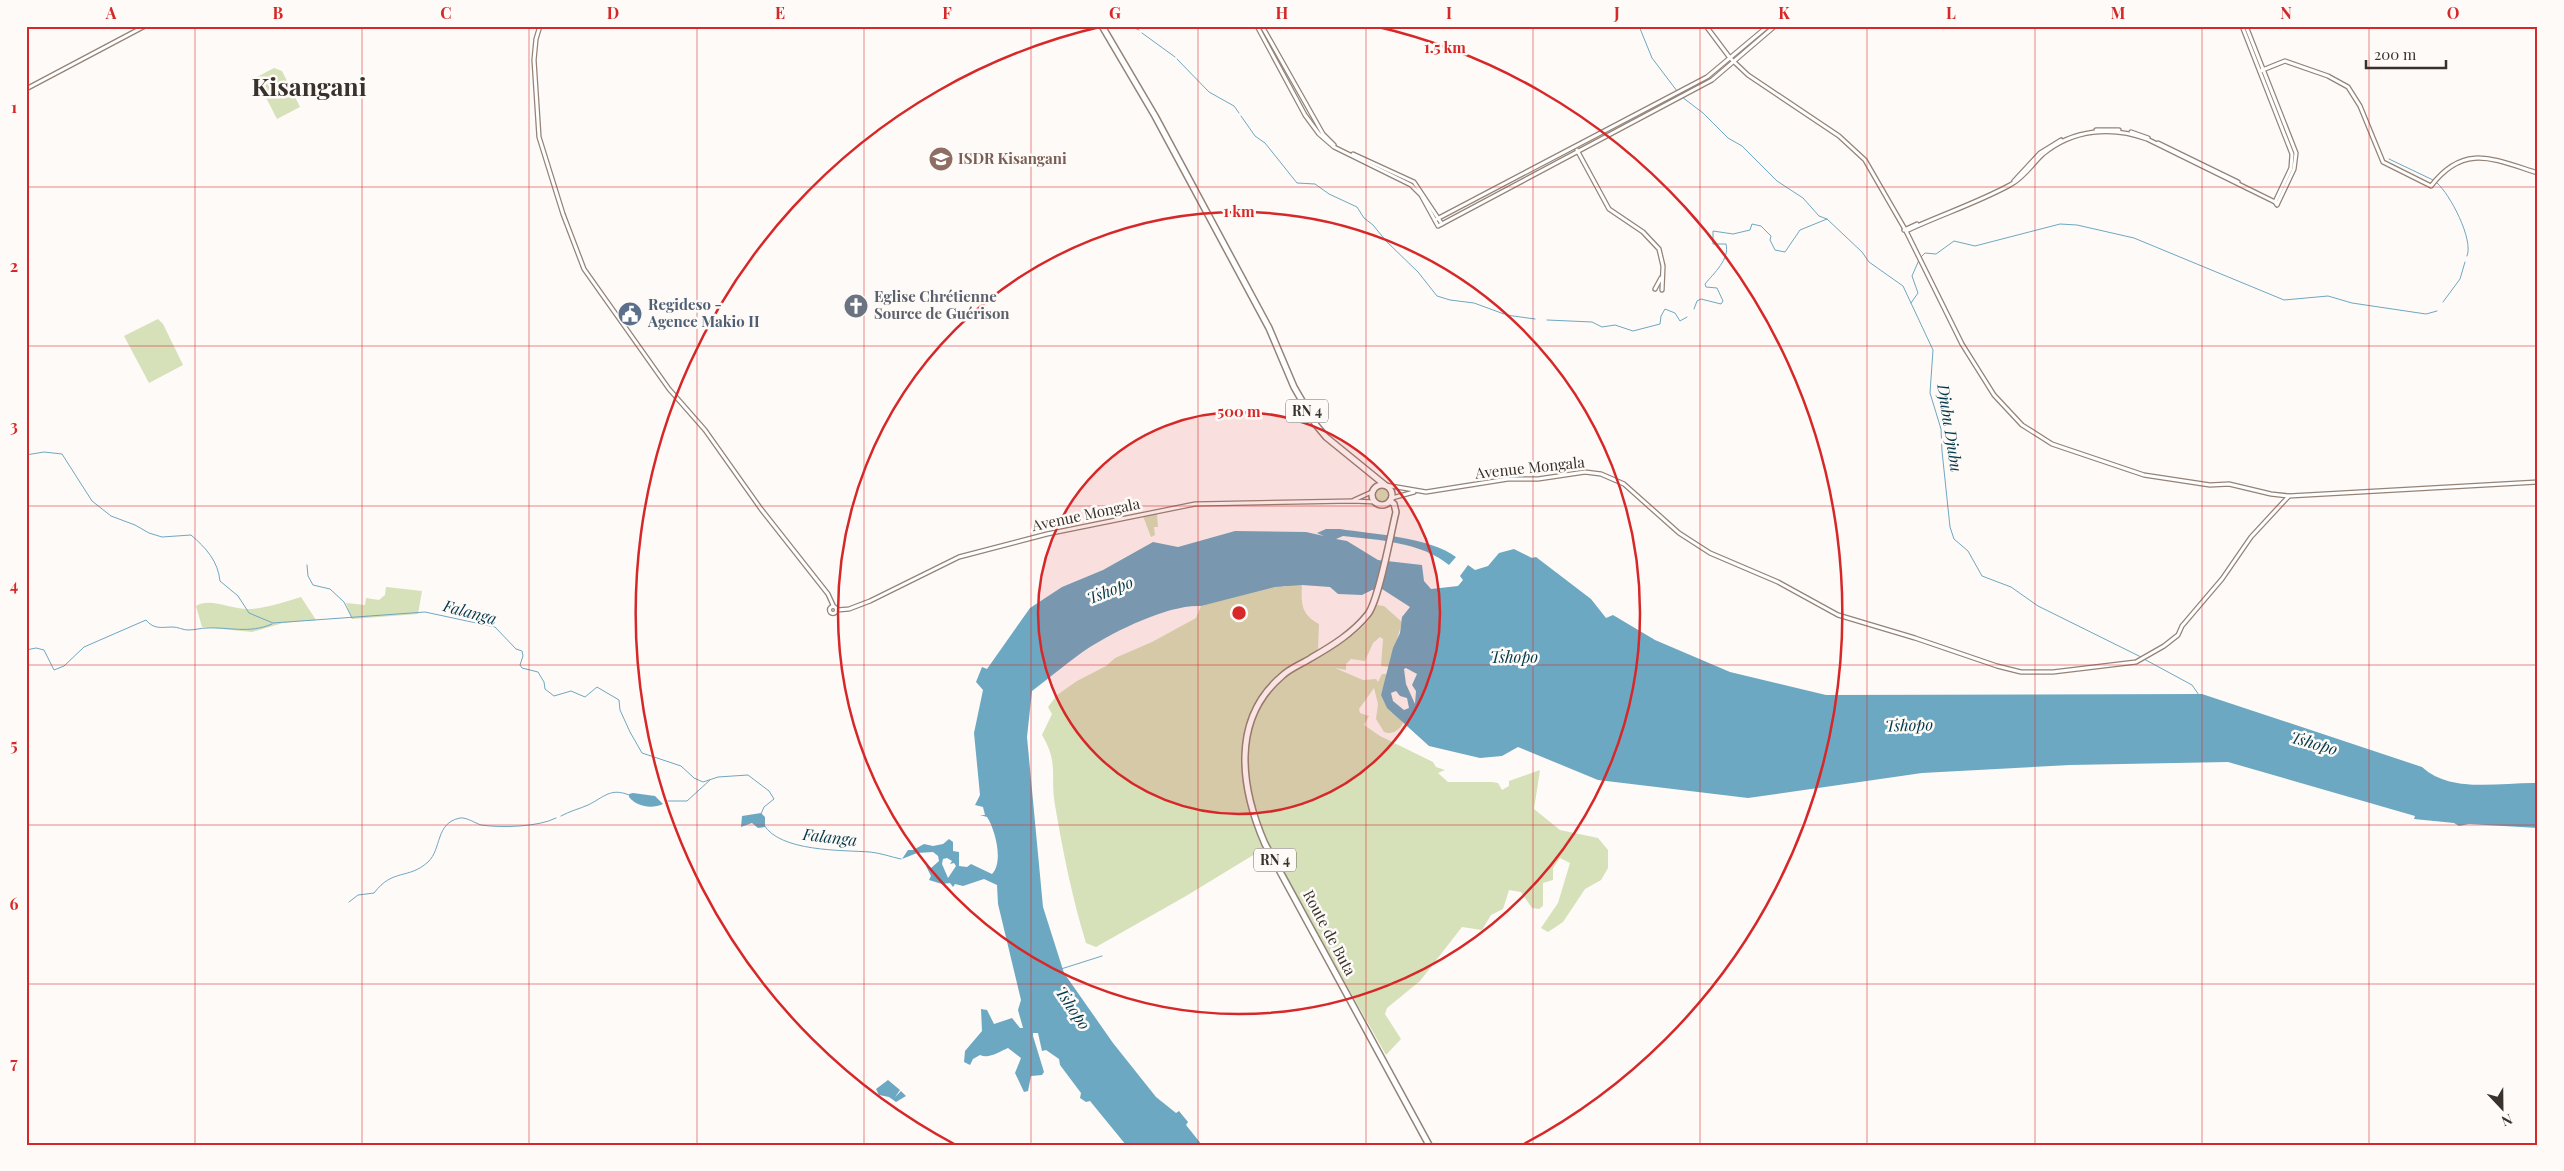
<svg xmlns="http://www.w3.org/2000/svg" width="2564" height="1171" font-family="'Playfair Display',serif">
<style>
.green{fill:#d6e0b9}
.water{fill:#6da8c2;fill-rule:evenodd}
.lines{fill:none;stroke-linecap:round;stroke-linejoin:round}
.stream{stroke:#6da8c2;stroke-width:1}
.minor-casing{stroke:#948377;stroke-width:5.5}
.highway-casing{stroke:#948377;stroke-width:8}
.minor{stroke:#fff;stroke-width:3}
.highway{stroke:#fff;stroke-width:5}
.grid{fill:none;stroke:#d62828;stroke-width:1;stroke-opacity:0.55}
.ring{fill:none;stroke:#d62828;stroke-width:2.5}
.labels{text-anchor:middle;stroke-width:5;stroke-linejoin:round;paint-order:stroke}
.shield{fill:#fefaf7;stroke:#736d69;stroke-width:1}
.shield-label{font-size:14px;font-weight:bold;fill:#38312c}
.education-label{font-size:15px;font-weight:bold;fill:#785e54;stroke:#fefaf7;text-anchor:start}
.worship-label{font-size:15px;font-weight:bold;fill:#5b616d;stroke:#fefaf7;text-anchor:start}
.service-label{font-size:15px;font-weight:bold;fill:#4e5e75;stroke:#fefaf7;text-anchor:start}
.street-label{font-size:15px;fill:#38312c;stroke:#fefaf7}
.water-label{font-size:16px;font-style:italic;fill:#01394b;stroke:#fefaf7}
.town-label{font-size:25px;font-weight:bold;fill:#38312c;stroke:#fefaf7}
.centre{fill:#d62828;stroke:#fefaf7;stroke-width:2.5}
.ring-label{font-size:15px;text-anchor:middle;font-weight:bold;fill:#d62828;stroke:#fefaf7;stroke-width:5;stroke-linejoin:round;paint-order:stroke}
.neatline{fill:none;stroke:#d62828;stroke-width:2}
.grid-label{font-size:16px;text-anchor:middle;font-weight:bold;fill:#d62828}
</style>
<rect width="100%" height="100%" fill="#fefaf7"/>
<!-- green -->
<g class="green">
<path d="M274,68L282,71L300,107L277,119L257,80V77Z"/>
<path d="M158,319L163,324L183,365L149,383L124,336Z"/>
<circle cx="1382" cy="495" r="7"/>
<path d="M1157,514L1158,527H1154L1155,535L1151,537L1143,516Z"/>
<path d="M1295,584L1302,585C1301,604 1301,614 1319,624L1318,650L1320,655C1342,644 1368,629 1377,605L1384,606L1402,622L1389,667L1381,666L1383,639L1380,637L1373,643L1365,661L1351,659L1346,664V670L1335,668L1363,680L1376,679L1378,682L1382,674H1387L1381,695L1403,723C1400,730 1392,735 1384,732L1376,719L1378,704L1374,688L1359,709L1360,713L1369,716L1364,725L1380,736L1433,762L1436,767L1445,770L1438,773L1448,782H1492L1498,783L1502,790L1509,786V781L1540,770L1534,809L1560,830L1598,838L1608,850V868L1601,880L1585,889L1563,922L1548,932L1541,928L1558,903L1570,863L1560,858L1553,868V880L1543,883V906L1539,909L1532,908L1521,892L1509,890L1503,909L1491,915L1482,930L1462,927L1420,981L1387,1008L1385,1014L1401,1039L1386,1055L1268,846L1186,896L1096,947L1086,943C1072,897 1063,852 1055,805C1050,776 1059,763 1042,735L1052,714L1048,707L1057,695L1077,681L1106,666L1115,658L1152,642L1196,618L1201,606L1214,599L1279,585L1284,587Z"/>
<path d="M386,587L422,591L418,614L352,619L346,603L365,605L366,598L379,600L385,595Z"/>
<path d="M301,597L316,620L283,623L252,632L202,627L196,606C209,597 231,609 247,609C265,609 284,602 301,597Z"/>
</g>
<!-- water -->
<g class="water">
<path d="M1326,529H1340C1372,534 1430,537 1456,557L1449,565C1421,542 1378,540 1343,536L1336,539L1347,541L1378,560L1422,565L1424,581L1431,589L1458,586L1463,580L1460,576L1468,565L1475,570L1488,566L1499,553L1514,549L1532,558L1536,557L1591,599L1606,618L1613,615L1655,640L1730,672L1826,695L2202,694L2422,767C2451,794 2501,782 2538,783V828L2469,824L2459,826L2454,823L2414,819L2415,816L2228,762L2070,765L1922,773L1748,798L1598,780L1518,747L1502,756L1480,758L1429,746L1387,708L1381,695L1393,648L1400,633L1402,617L1410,607L1382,589L1372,590L1362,595L1338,594L1330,587L1302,585L1275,587L1201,606C1170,604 1117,630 1090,647C1070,660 1051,677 1032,691L1027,737L1043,907L1064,973L1113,1043L1156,1097L1176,1113L1179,1111L1188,1122L1186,1125L1202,1145H1126L1090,1101L1086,1102L1080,1098L1081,1093L1060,1065L1059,1059L1046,1050L1042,1051L1038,1033H1033V1036L1044,1072L1042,1075L1031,1076L1028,1091L1024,1092L1015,1073L1021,1058L1008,1048C999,1052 989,1059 980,1055L973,1059L970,1065L964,1062L965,1051L982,1031L981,1009L987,1010L994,1024L1012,1018L1020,1028H1023L1018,1010L1021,1000L998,904L997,885L984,879L963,886L955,884L953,887L950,883L942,884L929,880L931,876L926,866L931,868L939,861L938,856L933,852L917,853L902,859L908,850H913L924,844L933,846L943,844L949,839L953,842V851L959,852V866L967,867L971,864L992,874C1004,862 995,829 987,817L980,815H985L983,807L975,805L980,795L974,733L983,690L976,682L982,667L987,669L1030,608L1062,587L1103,570L1153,542L1178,547L1235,531L1306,532L1324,536L1317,533ZM1406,668L1417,674L1412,685L1416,691L1415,704L1406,684L1404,669ZM1396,691L1400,696L1407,698L1409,708L1404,710L1393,701L1391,693ZM947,858L952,861L950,864L954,863L956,866L948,878L942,864L943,859Z"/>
<path d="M633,793L655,796L663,804C652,809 637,807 629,797V794Z"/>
<path d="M761,813L765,817V827L758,828L752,823L741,827L742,816Z"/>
<path d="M888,1080L900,1090L895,1097L901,1091L906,1096L896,1102L889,1097L879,1095L876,1089Z"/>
</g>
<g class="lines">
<!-- stream -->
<g class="stream">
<path d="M1130,26L1139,30"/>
<path d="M1639,26L1652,58L1677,91"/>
<path d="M1142,33L1175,57"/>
<path d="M1177,59L1209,92L1234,106L1239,113"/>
<path d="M1682,97L1703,113L1728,138L1742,146L1777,181L1803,198L1819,216L1827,219L1862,252L1869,262L1903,286L1933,350L1930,393L1941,429L1942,451L1950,527L1954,539L1968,551L1982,576L2011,587L2038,606L2141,657"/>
<path d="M1241,116L1255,136L1265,143L1297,183L1315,184L1329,194L1357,207L1364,218L1373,225L1386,241L1418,272L1437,296L1450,300L1474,303L1504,314"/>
<path d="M2389,159L2433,180"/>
<path d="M2437,183C2450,194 2474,240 2467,256"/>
<path d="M1921,257L1925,253L1936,254L1954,241L1975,246L2060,224L2077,225L2134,238L2284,300L2328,296L2352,303L2426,314L2437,311"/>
<path d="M2443,302L2460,279L2465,262"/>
<path d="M1911,303L1918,293L1912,276L1919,260"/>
<path d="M1694,309L1697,301L1701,299L1721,304L1723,301L1717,288L1706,287L1705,284C1714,273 1730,259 1726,244H1713V231L1733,234L1750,230L1752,224L1761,226L1771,236L1770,240L1775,250L1785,252L1800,230L1827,219"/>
<path d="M1506,315L1535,319"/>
<path d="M1547,320L1592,322L1602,327L1615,325L1633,331L1660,324L1661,316L1665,309L1675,313L1680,321L1687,317"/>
<path d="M26,455L44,452L62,454L92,501L111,516L135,525L149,533L162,537L191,535C206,548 218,561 220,581L238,596L249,613L273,623L425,612L495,627L516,649L522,651L523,656L520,665L522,668L538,672L544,682L545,689L554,696L571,691L585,697L597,687L619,700L620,710L630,732L642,753L681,766L694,778L703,782L718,777L748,775L769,791L774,799L764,807L761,814"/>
<path d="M307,565L308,576L313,585L330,589L344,602L352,618"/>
<path d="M26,650L36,648L44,650L54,670L64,666L84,647L146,620C154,630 162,627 173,627C178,627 183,630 188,630C195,630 201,628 207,628C230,627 249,634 272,624"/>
<path d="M2144,659L2192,685L2199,695"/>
<path d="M668,801H687L710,780"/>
<path d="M561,816C570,811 579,809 588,805C603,798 610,787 629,795"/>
<path d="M764,825C780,852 842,850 870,852C881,853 891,857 901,859"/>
<path d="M349,902L358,895L374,893C393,868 408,880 428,862C442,849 435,823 460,818C466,817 475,823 481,825C501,828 539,827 556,818"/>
<path d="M1061,969L1102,956"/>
</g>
<defs>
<g id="minor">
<path d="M540,26L536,39L534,60L539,137L563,214L584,269L669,389L705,430L761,509L828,594L833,605"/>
<path d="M1257,26L1305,115L1319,134L1334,147L1411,185L1421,195L1438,226L1712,80L1775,26"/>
<path d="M1262,26L1323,134L1334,145"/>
<path d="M1706,26L1730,58L1748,75L1839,136L1865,160L1906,231L1962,344L1994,395L2022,425L2052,444L2144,475L2210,485L2229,484L2271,494L2289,496L2538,482"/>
<path d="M2242,26L2292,154L2291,168L2275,202"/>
<path d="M2260,71L2285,61L2328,76L2348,87L2360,106L2383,162L2431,186C2464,143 2493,159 2538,173"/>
<path d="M26,89L145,26"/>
<path d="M2096,130H2119"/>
<path d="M2131,132L2148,138"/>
<path d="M2158,143L2238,182"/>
<path d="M1577,150L1609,209L1643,232L1659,249L1663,266L1662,290"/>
<path d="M1353,154L1414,182L1442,224"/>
<path d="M2014,181L2040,153L2061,140"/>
<path d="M1435,220L1707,77L1768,26"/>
<path d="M1904,230L1917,224"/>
<path d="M1906,231C1940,215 1977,203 2010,185C2024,178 2032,164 2043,154C2073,129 2112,126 2147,139L2275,202L2277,205L2294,169L2296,153L2246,26"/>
<path d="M1655,289L1661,278"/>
<path d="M1385,485L1426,492L1508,479H1538L1585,472L1601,474L1624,484L1679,533L1710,553L1778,582L1838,615L1915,638L1997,666L2021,672H2053L2136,662L2164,646L2178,635L2182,626L2222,579L2251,537L2289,496"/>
<path d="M1392,498L1414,492"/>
<path d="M1354,500L1374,491"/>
<circle cx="833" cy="610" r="3.5"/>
<path d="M837,610L849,609L870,601L959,557L1047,534L1195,504L1352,501L1376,502"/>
</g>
<g id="highway">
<path d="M1102,26L1155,116L1269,328L1294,387L1316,425L1326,437L1385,485"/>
<circle cx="1382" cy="495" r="10"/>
<path d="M1390,501L1394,504L1396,512C1391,532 1379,600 1368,614C1353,633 1332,646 1311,658C1302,664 1290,668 1282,676C1230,720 1241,789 1265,844L1429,1145"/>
</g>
</defs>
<!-- minor casing -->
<use href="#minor" class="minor-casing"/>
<!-- highway casing -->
<use href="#highway" class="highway-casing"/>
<!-- minor -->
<use href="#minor" class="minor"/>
<!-- highway -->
<use href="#highway" class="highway"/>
</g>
<!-- grid -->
<path class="grid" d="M195,26V1145M362,26V1145M529,26V1145M697,26V1145M864,26V1145M1031,26V1145M1198,26V1145M1366,26V1145M1533,26V1145M1700,26V1145M1867,26V1145M2035,26V1145M2202,26V1145M2369,26V1145M26,187H2538M26,346H2538M26,506H2538M26,665H2538M26,825H2538M26,984H2538"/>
<!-- distance rings -->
<circle cx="1239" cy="613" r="201" fill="#d62828" fill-opacity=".12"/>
<g class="ring">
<circle cx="1239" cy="613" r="201"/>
<circle cx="1239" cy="613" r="401"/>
<path d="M956 1145A602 602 0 0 1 1104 26M1374 26A602 602 0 0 1 1522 1145"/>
</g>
<!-- icons -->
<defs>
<symbol id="university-disc" viewBox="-11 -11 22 22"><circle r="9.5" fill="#8d6e63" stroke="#fefaf7"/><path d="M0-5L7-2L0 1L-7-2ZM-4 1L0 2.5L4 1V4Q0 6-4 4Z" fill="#fff"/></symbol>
<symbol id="church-disc" viewBox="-11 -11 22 22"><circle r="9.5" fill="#6b7280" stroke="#fefaf7"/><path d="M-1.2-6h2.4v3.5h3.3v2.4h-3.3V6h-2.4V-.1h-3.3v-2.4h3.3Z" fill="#fff"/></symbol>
<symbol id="civic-disc" viewBox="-11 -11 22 22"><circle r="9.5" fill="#5c6f8a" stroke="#fefaf7"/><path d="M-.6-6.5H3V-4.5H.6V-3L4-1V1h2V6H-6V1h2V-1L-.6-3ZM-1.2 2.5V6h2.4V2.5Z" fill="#fff"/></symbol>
</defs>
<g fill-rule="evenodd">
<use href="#university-disc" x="927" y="145" width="28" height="28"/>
<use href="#church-disc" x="842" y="292" width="28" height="28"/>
<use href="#civic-disc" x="616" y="300" width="28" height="28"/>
</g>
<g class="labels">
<!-- shield labels -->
<g class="shield">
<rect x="1286" y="399.5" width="42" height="23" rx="4"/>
<rect x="1254" y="848.5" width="42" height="23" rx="4"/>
</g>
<g class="shield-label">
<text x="1307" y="416">RN 4</text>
<text x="1275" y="865">RN 4</text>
</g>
<!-- education labels -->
<g class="education-label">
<text x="958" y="164">ISDR Kisangani</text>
</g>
<!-- worship labels -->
<g class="worship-label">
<text x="874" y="302">Eglise Chrétienne<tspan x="874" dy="17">Source de Guérison</tspan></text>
</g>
<!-- service labels -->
<g class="service-label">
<text x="648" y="310">Regideso -<tspan x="648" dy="17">Agence Makio II</tspan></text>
</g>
<!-- street labels -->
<g class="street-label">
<text transform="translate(1530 468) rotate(-6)" y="5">Avenue Mongala</text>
<text transform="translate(1086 515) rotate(-12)" y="5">Avenue Mongala</text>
<text transform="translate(1329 933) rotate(62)" y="5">Route de Buta</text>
</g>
<!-- water labels -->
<g class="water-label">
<text transform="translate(1950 428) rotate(81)" y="6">Djubu Djubu</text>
<text transform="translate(1110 590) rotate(-22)" y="6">Tshopo</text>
<text transform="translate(470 612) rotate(15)" y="6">Falanga</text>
<text x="1514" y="663">Tshopo</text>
<text transform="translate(1909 725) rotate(-2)" y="6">Tshopo</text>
<text transform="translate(2314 743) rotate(16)" y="6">Tshopo</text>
<text transform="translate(830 837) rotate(7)" y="6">Falanga</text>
<text transform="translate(1073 1008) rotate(56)" y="6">Tshopo</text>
</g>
<!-- town labels -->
<g class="town-label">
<text x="309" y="96">Kisangani</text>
</g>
</g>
<circle cx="1239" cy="613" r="8" class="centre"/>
<g class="ring-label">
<text x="1445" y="53">1.5 km</text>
<text x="1239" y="217">1 km</text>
<text x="1239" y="417">500 m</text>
</g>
<!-- border -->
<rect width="2564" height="1171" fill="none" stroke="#fefaf7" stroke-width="55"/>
<!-- north arrow -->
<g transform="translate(2502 1108) rotate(158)" stroke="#fefaf7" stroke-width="4" paint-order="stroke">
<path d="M0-4L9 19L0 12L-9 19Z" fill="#38312c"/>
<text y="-8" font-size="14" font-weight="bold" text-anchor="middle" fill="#38312c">N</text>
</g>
<!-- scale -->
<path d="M2366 60v8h80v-8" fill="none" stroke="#38312c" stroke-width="2.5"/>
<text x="2374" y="60" font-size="15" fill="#38312c" stroke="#fefaf7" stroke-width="4" paint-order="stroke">200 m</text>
<rect x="28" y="28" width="2508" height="1116" class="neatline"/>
<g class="grid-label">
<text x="111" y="19">A</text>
<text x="278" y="19">B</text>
<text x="446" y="19">C</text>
<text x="613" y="19">D</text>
<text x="780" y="19">E</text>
<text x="947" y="19">F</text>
<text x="1115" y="19">G</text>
<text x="1282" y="19">H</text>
<text x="1449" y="19">I</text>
<text x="1617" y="19">J</text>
<text x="1784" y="19">K</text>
<text x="1951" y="19">L</text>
<text x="2118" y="19">M</text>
<text x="2286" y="19">N</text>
<text x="2453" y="19">O</text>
<text x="14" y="113">1</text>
<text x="14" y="272">2</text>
<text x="14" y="432">3</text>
<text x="14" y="591">4</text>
<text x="14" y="751">5</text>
<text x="14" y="910">6</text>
<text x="14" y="1069">7</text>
</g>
</svg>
